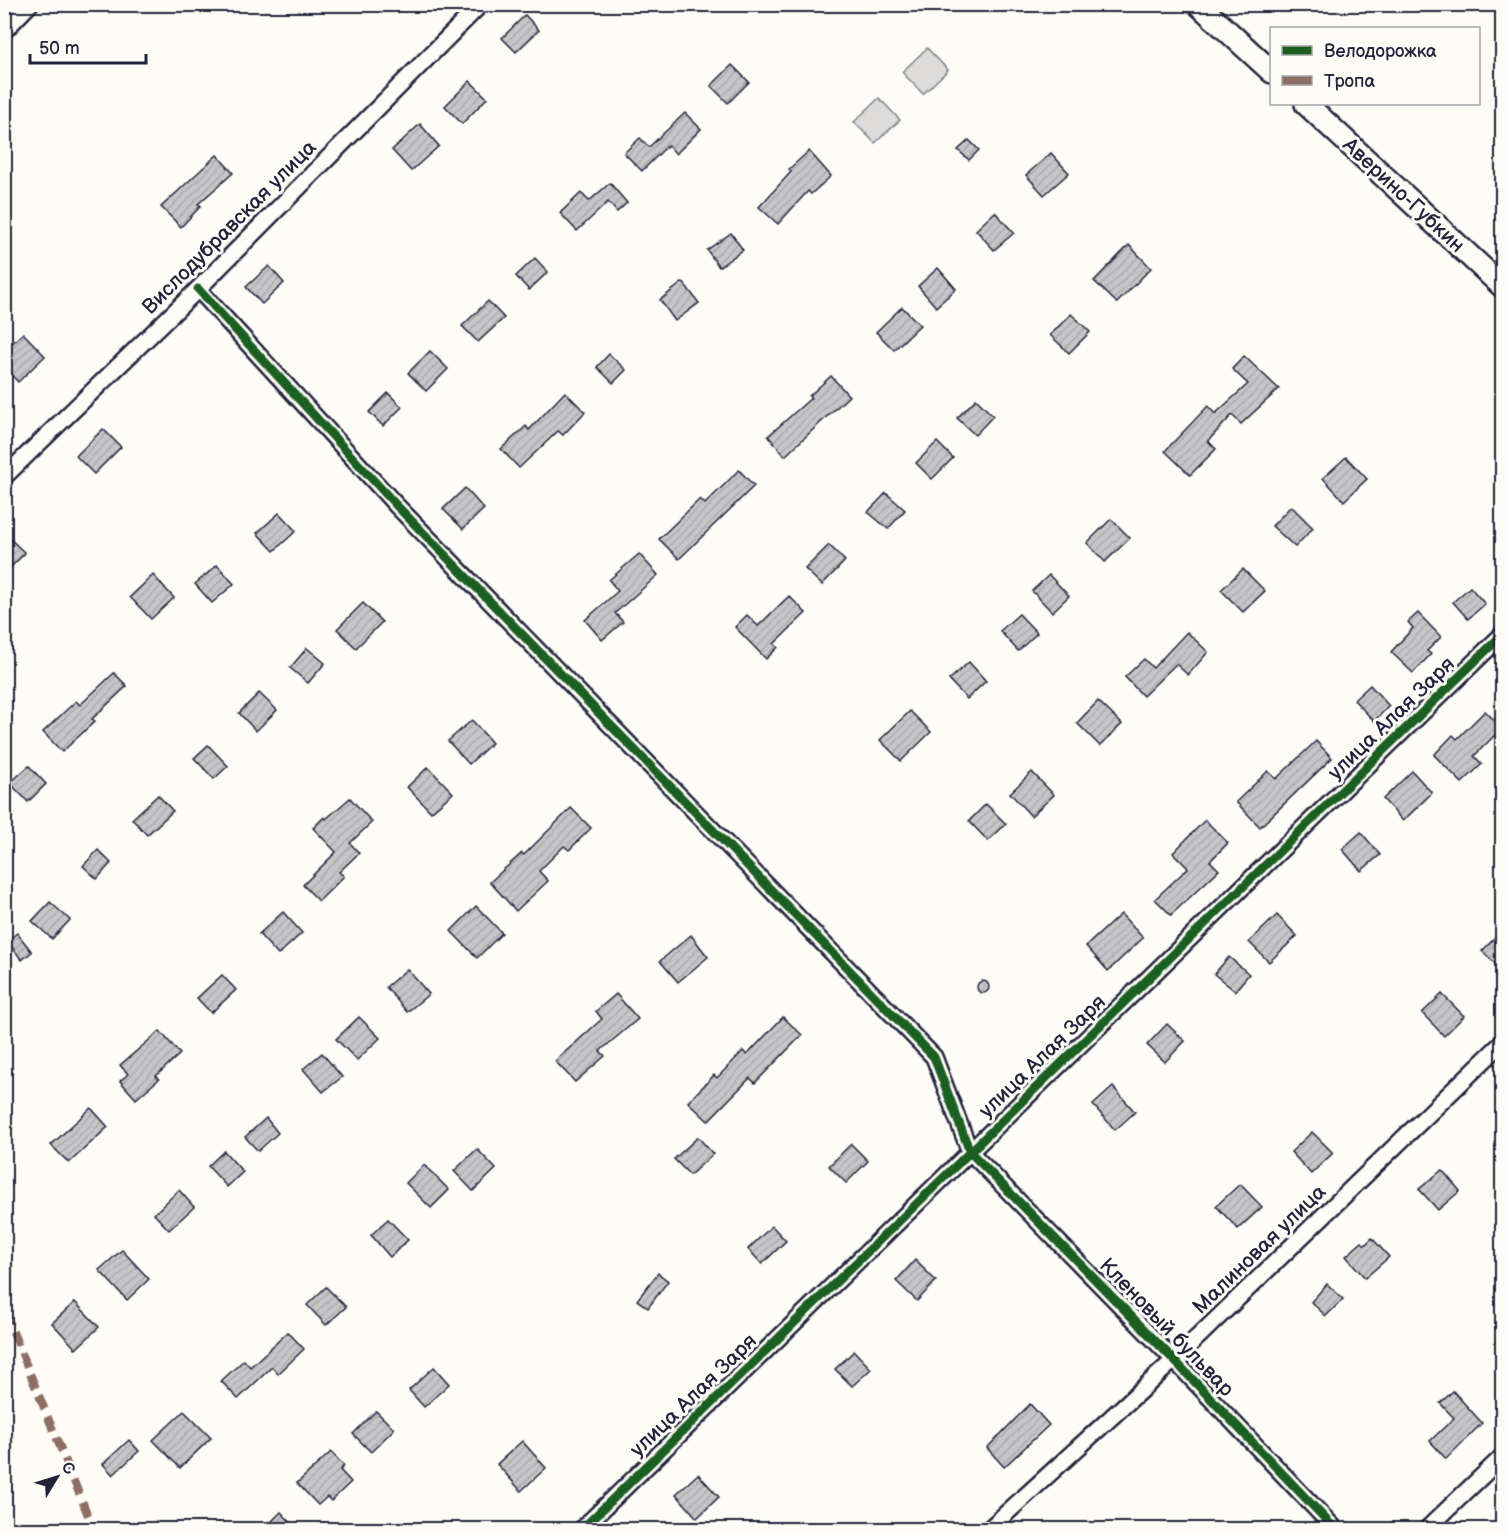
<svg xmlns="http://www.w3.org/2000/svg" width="1507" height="1534" font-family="'Balsamiq Sans',sans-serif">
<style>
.grass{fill:#dddcdb;stroke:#807f8b;stroke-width:1.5}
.building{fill:url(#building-hatch);stroke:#22223b;stroke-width:1.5}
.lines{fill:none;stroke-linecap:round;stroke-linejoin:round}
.street-casing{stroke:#22223b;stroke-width:20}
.secondary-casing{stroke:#22223b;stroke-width:26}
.street{stroke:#fdfcf7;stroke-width:15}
.secondary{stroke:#fdfcf7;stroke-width:21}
.quiet{stroke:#8d6e63;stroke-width:8;stroke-dasharray:15 8;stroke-linecap:butt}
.cycleway-casing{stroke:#fdfcf7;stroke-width:13}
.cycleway{stroke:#1b5e20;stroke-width:9}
.labels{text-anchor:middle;stroke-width:6;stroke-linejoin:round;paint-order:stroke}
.street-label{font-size:21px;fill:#22223b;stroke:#fdfcf7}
</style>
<defs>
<pattern id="building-hatch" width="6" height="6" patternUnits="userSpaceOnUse" patternTransform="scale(1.5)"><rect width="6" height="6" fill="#c6c6c8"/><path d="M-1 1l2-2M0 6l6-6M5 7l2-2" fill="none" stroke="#aaaaad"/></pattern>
</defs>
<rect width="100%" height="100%" fill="#fdfcf7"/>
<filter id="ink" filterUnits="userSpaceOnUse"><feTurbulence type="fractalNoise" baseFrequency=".0167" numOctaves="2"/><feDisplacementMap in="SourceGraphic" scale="12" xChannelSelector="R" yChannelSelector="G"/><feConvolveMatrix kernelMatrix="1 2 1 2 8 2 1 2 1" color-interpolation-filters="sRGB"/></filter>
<g filter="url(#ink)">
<!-- grass -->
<g class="grass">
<path d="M927,48L948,70L923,94L902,72Z"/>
<path d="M879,98L900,120L875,143L854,122Z"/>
</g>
<!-- building -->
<g class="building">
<path d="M525,15L539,30L516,52L502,38Z"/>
<path d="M732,65L749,82L728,103L711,86Z"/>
<path d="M470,81L487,98L462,124L445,106Z"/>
<path d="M685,113L701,129L676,154L668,145L642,171L624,153L640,138L649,147Z"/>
<path d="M420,124L439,146L411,171L392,150Z"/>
<path d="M969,140L979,150L969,160L958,150Z"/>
<path d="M809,151L831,176L811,194L808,191L778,224L759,207L791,172L789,169Z"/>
<path d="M1051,153L1069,173L1044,195L1026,175Z"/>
<path d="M217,155L233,173L198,204L201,206L181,227L161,207Z"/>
<path d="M610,183L627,203L617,212L608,202L577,231L560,213L581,193L589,201Z"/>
<path d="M995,212L1014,233L994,250L976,230Z"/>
<path d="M731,233L743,250L719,267L707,250Z"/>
<path d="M1129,245L1151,268L1117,303L1094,281Z"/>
<path d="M535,258L548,272L529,290L516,276Z"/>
<path d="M269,266L284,283L262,304L246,287Z"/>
<path d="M938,268L956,289L936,307L918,286Z"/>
<path d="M683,282L699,303L675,321L660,300Z"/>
<path d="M488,301L504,318L478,342L462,326Z"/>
<path d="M902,307L920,325L894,350L876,332Z"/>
<path d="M1071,314L1090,332L1069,353L1050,335Z"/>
<path d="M23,333L45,356L18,382L4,367V351Z"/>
<path d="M430,351L448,369L426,391L408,373Z"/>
<path d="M609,354L626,370L613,383L597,367Z"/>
<path d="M1244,356L1279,389L1241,424L1232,415L1208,441L1216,449L1190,475L1165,451L1208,406L1215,414L1248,384L1232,369Z"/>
<path d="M831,376L849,396L785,456L768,436L811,398L809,396Z"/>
<path d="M565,392L585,412L563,435L558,431L519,468L501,449L526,426L529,430Z"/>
<path d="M388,393L402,407L383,426L369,412Z"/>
<path d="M976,399L993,416L975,435L957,418Z"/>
<path d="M103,429L121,447L94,474L76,456Z"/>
<path d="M937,442L953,458L932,479L916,463Z"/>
<path d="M1346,457L1367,479L1344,501L1323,478Z"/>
<path d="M739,470L754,486L679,559L659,539L700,499L705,504Z"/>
<path d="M465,488L484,509L463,529L443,509Z"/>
<path d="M886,493L905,510L888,529L868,512Z"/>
<path d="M1291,506L1313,528L1295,547L1272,526Z"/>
<path d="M279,513L296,531L274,551L257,533Z"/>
<path d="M1111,519L1130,538L1105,562L1087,543Z"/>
<path d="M4,533L25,553L4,574Z"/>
<path d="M829,545L845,561L822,585L805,569Z"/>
<path d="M639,554L658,575L615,613L623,622L602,640L585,620L618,591L609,580Z"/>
<path d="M217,565L234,584L212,603L195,584Z"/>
<path d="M1243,569L1265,591L1243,612L1221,590Z"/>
<path d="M153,575L174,598L151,619L130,597Z"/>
<path d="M1049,575L1069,596L1052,612L1032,591Z"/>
<path d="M1470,587L1485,604L1468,619L1453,602Z"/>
<path d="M789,596L806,613L774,644L778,647L766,659L735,627L747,615L758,626Z"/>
<path d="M363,603L382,622L356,648L337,629Z"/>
<path d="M1418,613L1441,637L1427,651L1431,654L1413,673L1391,652L1413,628L1408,622Z"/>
<path d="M1019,614L1037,633L1018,651L1000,631Z"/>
<path d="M1187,632L1208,652L1188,675L1176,664L1143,696L1125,677L1144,659L1153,668Z"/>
<path d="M307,648L325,663L308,683L290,668Z"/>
<path d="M969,662L986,681L967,699L949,680Z"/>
<path d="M114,673L127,686L92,719L95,721L62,752L43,732L76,701L80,705Z"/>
<path d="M1370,685L1389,706L1374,721L1354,700Z"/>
<path d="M259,693L277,710L256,731L239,713Z"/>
<path d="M1098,701L1122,724L1100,746L1077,723Z"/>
<path d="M910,711L931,732L901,761L880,740Z"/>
<path d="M1485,711L1502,728L1474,756L1482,764L1462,783L1434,755L1453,735L1457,739Z"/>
<path d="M472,720L492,743L469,764L448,741Z"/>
<path d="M1316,741L1332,758L1260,827L1236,802L1268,771L1276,779Z"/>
<path d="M208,745L228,766L214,779L194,758Z"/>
<path d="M29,766L46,784L28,802L10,783Z"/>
<path d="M428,767L453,793L431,812L407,787Z"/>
<path d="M1412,771L1432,793L1403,821L1383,799Z"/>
<path d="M1032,772L1054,795L1031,816L1010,793Z"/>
<path d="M158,795L173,811L147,835L132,819Z"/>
<path d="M350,798L372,822L350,843L359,853L339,872L344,876L319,901L303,885L336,852L313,828L324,817L326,819Z"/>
<path d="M986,804L1006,824L988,841L969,821Z"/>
<path d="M571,808L591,828L569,850L564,846L539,871L548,881L516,911L490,882L522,853L524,855Z"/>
<path d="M1205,820L1228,843L1210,861L1219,870L1171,915L1155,899L1188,868L1173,853Z"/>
<path d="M1361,832L1380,855L1361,871L1342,849Z"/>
<path d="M98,850L111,863L97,879L83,866Z"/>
<path d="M50,902L70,920L52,939L32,921Z"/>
<path d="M476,906L502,933L477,958L451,931Z"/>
<path d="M283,912L302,933L278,955L259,934Z"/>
<path d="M1121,914L1143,938L1108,971L1086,946Z"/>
<path d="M1277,915L1297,936L1269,962L1249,942Z"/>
<path d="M1503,930V971L1482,951Z"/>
<path d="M17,933L32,952L22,960L7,941Z"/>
<path d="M691,935L708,957L678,982L660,961Z"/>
<path d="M1229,957L1249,974L1235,991L1214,974Z"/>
<path d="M407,969L429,994L407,1012L386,987Z"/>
<path d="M222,975L236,990L211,1013L197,998Z"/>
<circle cx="983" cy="987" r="6"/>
<path d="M616,994L638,1019L600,1051L605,1056L575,1082L555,1061L602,1019L596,1011Z"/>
<path d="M1442,994L1464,1016L1444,1036L1422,1013Z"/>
<path d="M359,1017L380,1038L357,1060L336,1039Z"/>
<path d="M783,1017L802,1035L755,1083L750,1078L708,1121L688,1102L714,1075L717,1078L743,1051L747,1055Z"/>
<path d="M1167,1024L1185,1041L1165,1062L1147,1045Z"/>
<path d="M160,1031L180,1054L156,1076L159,1079L136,1099L120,1081L128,1074L120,1065Z"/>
<path d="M322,1053L342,1077L323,1092L303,1069Z"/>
<path d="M1113,1087L1135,1112L1115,1130L1093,1105Z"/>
<path d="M91,1108L108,1127L69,1163L51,1145Z"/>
<path d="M266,1118L278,1133L258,1151L245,1137Z"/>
<path d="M1312,1132L1333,1153L1311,1174L1291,1152Z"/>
<path d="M698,1137L713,1154L690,1175L674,1159Z"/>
<path d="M851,1144L868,1161L846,1183L829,1166Z"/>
<path d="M477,1149L496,1169L473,1191L454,1171Z"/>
<path d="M224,1151L243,1172L227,1187L208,1166Z"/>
<path d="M424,1165L449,1190L431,1208L406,1183Z"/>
<path d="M1442,1170L1460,1191L1438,1210L1419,1189Z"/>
<path d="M1240,1184L1262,1207L1238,1229L1216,1206Z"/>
<path d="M179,1190L194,1207L169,1230L154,1214Z"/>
<path d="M388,1219L408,1240L390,1257L371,1235Z"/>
<path d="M772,1226L786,1241L762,1264L748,1249Z"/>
<path d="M1372,1238L1389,1257L1365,1278L1346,1256L1362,1242L1365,1245Z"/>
<path d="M122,1250L149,1279L127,1300L99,1270Z"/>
<path d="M915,1260L936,1281L917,1301L896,1281Z"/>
<path d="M658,1273L668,1281L648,1308L637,1300Z"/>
<path d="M1327,1284L1343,1299L1326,1316L1311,1302Z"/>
<path d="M326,1287L346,1307L326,1325L307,1305Z"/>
<path d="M75,1302L99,1327L76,1349L52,1323Z"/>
<path d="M288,1332L304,1349L278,1374L272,1367L238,1399L221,1381L244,1360L250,1367Z"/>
<path d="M854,1351L871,1369L852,1386L835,1369Z"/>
<path d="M434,1367L449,1384L424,1407L409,1390Z"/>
<path d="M1453,1391L1482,1423L1446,1459L1430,1441L1454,1418L1440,1403Z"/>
<path d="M1030,1404L1049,1425L1004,1467L987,1448Z"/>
<path d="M184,1411L211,1438L180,1468L153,1440Z"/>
<path d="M376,1411L394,1429L371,1452L353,1434Z"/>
<path d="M129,1440L139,1451L113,1475L103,1464Z"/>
<path d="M522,1441L546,1468L521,1491L497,1464Z"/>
<path d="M331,1452L344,1466L340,1470L351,1482L331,1501L327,1497L318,1505L297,1483Z"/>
<path d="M698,1474L719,1497L697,1518L676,1494Z"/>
<path d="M281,1512L298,1530H263Z"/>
</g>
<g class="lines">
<defs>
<g id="street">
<path d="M4,31L30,4"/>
<path d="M198,289L396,505L934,1057L970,1152L1174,1360L1336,1530"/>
<path d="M4,477L198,289L481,4"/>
<path d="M581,1530L1502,635"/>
<path d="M988,1530L1174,1360L1502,1043"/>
<path d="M1426,1530L1502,1457"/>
</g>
<g id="secondary">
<path d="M1198,4L1272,72"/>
<path d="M1306,104L1502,286"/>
</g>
</defs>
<!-- street casing -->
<use href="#street" class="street-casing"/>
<!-- secondary casing -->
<use href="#secondary" class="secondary-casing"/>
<!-- street -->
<use href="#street" class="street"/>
<!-- secondary -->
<use href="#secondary" class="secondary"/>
<!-- quiet -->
<path class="quiet" d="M4,1310L94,1530"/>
<defs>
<g id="cycleway">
<path d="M198,289L396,505L934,1057L970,1152L1174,1360L1336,1530"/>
<path d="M581,1530L1502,635"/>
</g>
</defs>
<!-- cycleway casing -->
<use href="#cycleway" class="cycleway-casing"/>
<!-- cycleway -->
<use href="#cycleway" class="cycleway"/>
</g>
</g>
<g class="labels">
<!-- street labels -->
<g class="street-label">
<text transform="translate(1404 195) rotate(43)" y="7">Аверино-Губкин</text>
<text transform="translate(229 227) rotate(-45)" y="7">Вислодубравская улица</text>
<text transform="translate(1391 718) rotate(-44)" y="7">улица Алая Заря</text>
<text transform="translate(1042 1056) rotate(-44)" y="7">улица Алая Заря</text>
<text transform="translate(1259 1249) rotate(-44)" y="7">Малиновая улица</text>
<text transform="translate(1167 1327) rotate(46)" y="7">Кленовый бульвар</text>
<text transform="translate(693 1395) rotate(-44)" y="7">улица Алая Заря</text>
</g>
</g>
<!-- margin -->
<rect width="1507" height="1534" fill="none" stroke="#fdfcf7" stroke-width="24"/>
<rect x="12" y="12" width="1483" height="1510" fill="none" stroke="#22223b" stroke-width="2" filter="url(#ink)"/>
<!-- legend -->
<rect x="1270" y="27" width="210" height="78" fill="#fdfcf7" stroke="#a5a5ac" stroke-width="1.5"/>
<rect x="1282" y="46" width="30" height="9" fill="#1b5e20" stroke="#a5a5ac" stroke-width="1.5"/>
<text x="1324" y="57" font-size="18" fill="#22223b">Велодорожка</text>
<rect x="1282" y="76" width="30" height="9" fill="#8d6e63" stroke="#a5a5ac" stroke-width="1.5"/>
<text x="1324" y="87" font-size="18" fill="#22223b">Тропа</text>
<!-- north arrow -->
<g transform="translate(57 1477) rotate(52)" stroke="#fdfcf7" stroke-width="4.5" paint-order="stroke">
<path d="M0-4.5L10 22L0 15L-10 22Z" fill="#22223b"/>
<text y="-9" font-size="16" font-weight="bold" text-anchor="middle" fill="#22223b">С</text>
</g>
<!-- scale -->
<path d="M30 54v9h116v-9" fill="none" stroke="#22223b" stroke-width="3"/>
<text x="39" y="54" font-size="18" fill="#22223b" stroke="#fdfcf7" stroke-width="4.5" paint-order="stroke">50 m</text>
</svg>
